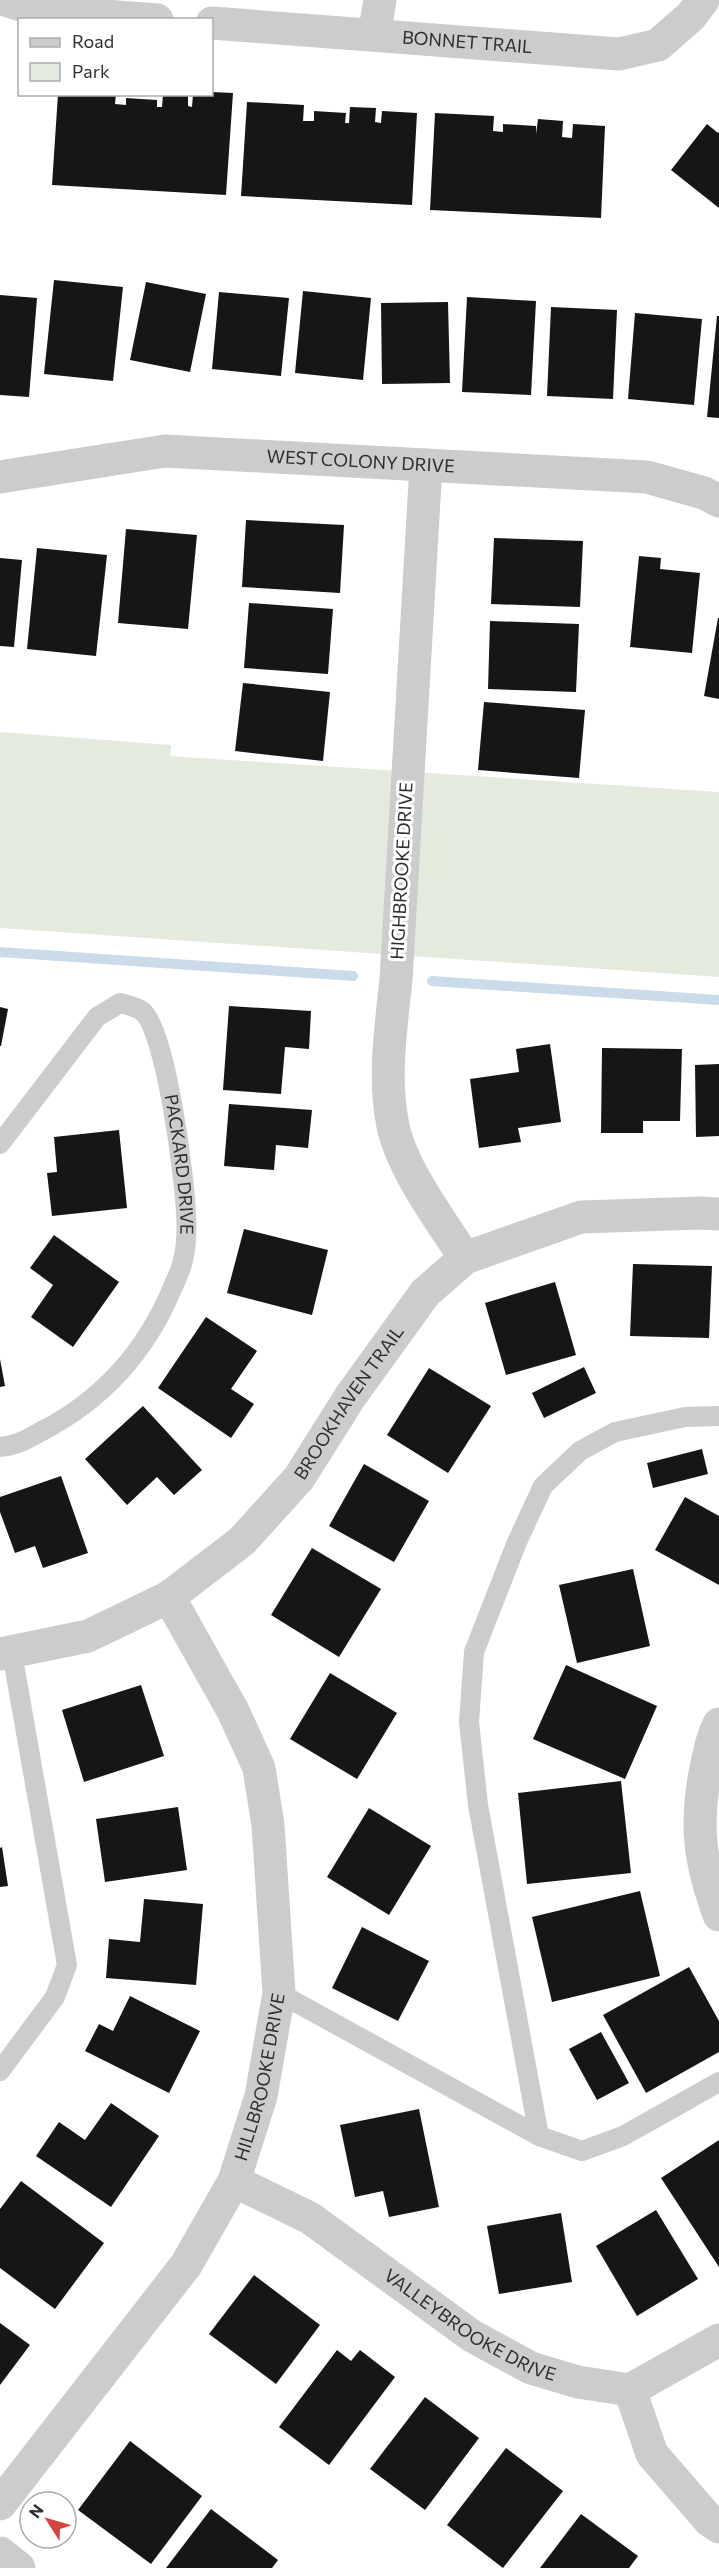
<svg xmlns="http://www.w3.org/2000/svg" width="719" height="2568" font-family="Commissioner,sans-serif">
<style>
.green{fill:#e4ebde}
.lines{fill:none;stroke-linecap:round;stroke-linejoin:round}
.stream{stroke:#ccdbe9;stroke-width:10}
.building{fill:#161616}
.lane{stroke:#ccc;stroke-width:20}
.street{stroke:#ccc;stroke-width:33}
.labels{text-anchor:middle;stroke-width:6;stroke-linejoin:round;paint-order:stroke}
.street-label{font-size:18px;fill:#2f2f2f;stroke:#fff}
</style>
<rect width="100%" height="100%" fill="#fff"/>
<!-- green -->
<path class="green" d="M0,732L171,745L170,756L719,792V977L0,928Z"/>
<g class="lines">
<!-- stream -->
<g class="stream">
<path d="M0,952L353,976"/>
<path d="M432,981L719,1000"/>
</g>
</g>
<!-- building -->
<g class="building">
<path d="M212,92L233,93L226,195L52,185L58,94H116L115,104L126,105V98L157,100V107H162L163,94L188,95V106L192,107L193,94H212Z"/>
<path d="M247,102L304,105L303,121H314V111L346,113L345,123H349L350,107L376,108L375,122L381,123L382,111L417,113L412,205L241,196Z"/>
<path d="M435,113L494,116L493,131L503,132V124L536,126V134L538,119L563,121L562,137L572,138L573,124L605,126L601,218L430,210Z"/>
<path d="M707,124L718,133L719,131V208L671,170Z"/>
<path d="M54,280L123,287L113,381L44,374Z"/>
<path d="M146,282L206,294L190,372L130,360Z"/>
<path d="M303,291L371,298L363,380L295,373Z"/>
<path d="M219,292L289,298L281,376L212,369Z"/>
<path d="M0,295L37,298L29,397L0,395Z"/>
<path d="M467,297L536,301L531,395L462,392Z"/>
<path d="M448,302L450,383L382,384L381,303Z"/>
<path d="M551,307L617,310L613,399L547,396Z"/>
<path d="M635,313L702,319L694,405L628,399Z"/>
<path d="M717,316H719V418L707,417Z"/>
<path d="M246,520L344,525L340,593L242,587Z"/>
<path d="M126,529L197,535L188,629L118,623Z"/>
<path d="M494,538L583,541L580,607L491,604Z"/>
<path d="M37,548L107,555L96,656L27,649Z"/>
<path d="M639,556L661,558L660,569L700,573L692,653L630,647Z"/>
<path d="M0,558L22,560L14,647L0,646Z"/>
<path d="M249,603L333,609L328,674L244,668Z"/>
<path d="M718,618H719V699L704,696Z"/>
<path d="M490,621L579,624L576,692L488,689Z"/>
<path d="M243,683L330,692L323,761L235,751Z"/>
<path d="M484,702L585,710L579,778L478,770Z"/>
<path d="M229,1006L311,1011L309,1049L285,1047L281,1094L223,1090Z"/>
<path d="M0,1007L8,1009L1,1046H0Z"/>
<path d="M550,1044L561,1122L518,1128L521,1142L479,1148L470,1079L519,1072L516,1049Z"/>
<path d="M602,1048L682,1049L680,1121H643V1133H601Z"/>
<path d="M719,1064V1136L696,1137L695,1065Z"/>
<path d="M229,1104L312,1110L308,1148L276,1145L274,1170L224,1166Z"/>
<path d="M119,1130L127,1208L52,1216L47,1173L57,1172L54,1137Z"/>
<path d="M244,1229L328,1250L312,1315L227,1293Z"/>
<path d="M54,1235L119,1282L73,1347L31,1317L53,1285L30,1268Z"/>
<path d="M633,1264L712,1266L709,1338L630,1336Z"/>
<path d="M555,1282L576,1355L506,1375L485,1303Z"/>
<path d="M206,1317L257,1351L231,1389L254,1404L231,1438L158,1388Z"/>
<path d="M0,1359L5,1386L0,1387Z"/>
<path d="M584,1367L596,1393L544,1418L532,1393Z"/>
<path d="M429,1368L491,1406L448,1473L387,1435Z"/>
<path d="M143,1406L202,1470L174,1495L157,1477L127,1505L85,1459Z"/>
<path d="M702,1449L708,1474L653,1488L647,1463Z"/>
<path d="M364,1464L429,1501L394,1562L329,1526Z"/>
<path d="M61,1476L88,1553L43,1568L35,1546L15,1553L0,1512V1497Z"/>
<path d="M685,1497L719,1516V1585L655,1550Z"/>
<path d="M312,1548L381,1589L339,1657L271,1615Z"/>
<path d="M633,1569L650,1646L577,1663L559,1585Z"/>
<path d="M566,1665L657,1706L625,1779L533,1739Z"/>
<path d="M330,1673L397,1713L357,1779L290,1739Z"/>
<path d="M141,1685L164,1756L84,1782L62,1710Z"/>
<path d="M621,1781L631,1873L527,1884L518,1793Z"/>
<path d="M178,1807L187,1870L105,1882L96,1819Z"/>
<path d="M369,1808L431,1846L389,1915L327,1877Z"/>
<path d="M2,1847L8,1886L0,1887V1848Z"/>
<path d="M640,1891L660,1976L552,2002L532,1917Z"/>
<path d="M144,1899L203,1904L196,1985L106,1978L109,1939L140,1942Z"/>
<path d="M362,1927L429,1961L398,2021L332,1988Z"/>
<path d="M689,1967L719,2021V2052L646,2093L603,2015Z"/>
<path d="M130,1996L200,2031L169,2093L85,2051L99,2024L113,2031Z"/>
<path d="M601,2032L629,2083L597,2100L569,2049Z"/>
<path d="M111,2103L159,2136L111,2207L36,2156L59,2122L85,2140Z"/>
<path d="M419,2109L439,2207L389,2217L383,2191L355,2197L340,2125Z"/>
<path d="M719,2140V2267L661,2178Z"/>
<path d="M21,2181L104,2243L55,2309L0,2268V2209Z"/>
<path d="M656,2210L698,2279L637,2316L596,2246Z"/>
<path d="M561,2213L572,2282L499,2294L487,2226Z"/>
<path d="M254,2275L320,2325L276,2384L209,2334Z"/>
<path d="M0,2323L30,2345L0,2385Z"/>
<path d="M337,2350L351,2361L360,2350L395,2377L329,2465L279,2427Z"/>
<path d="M425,2397L479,2438L425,2510L370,2469Z"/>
<path d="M130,2441L202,2496L151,2564L78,2510Z"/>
<path d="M506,2448L563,2491L503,2568L447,2525Z"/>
<path d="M211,2509L278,2560L272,2568H166Z"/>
<path d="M581,2514L638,2556L629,2568H540Z"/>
</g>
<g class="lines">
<!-- lane -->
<g class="lane">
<path id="s1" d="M0,1144L97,1017L120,1003C126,1005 137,1007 142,1011C166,1029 185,1180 186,1214C187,1229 186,1250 182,1264C180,1273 175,1281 172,1289C146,1351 102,1400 42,1431C28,1439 16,1446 0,1447"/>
<path d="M279,1993L539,2136L582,2151L623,2136L719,2082"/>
<path d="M0,2071L55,1997L67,1965L12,1653"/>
<path d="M539,2136L478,1805L469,1722L474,1652L517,1542L543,1486L580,1451L615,1432L685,1417L719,1416"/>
</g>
<!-- street -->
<g class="street">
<path d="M5,0L40,11L157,20"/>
<path id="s2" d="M212,23L619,54L658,45L691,16L703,0"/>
<path d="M374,35L380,0"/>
<path d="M426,465L396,980C391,1027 383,1078 393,1126C402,1169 441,1221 465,1258"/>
<path id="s3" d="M0,477L165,451L647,477L704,493L719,501"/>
<path id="s4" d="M0,1654L88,1636L169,1597L242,1541L299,1478L350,1397L425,1293L465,1258L581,1217L700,1213L719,1214"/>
<path d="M719,1724C711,1740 709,1755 705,1773C695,1828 700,1862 719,1915"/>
<path id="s5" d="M234,2181L310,2218L472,2336L531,2368L578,2382L630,2390L719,2340"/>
<path d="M630,2390L652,2454L709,2520L719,2527"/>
<path id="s6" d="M0,2504L186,2265L234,2181L261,2096L279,1993L268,1825L259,1768L233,1711L169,1597"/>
<path d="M0,2553L19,2568"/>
</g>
</g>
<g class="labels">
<!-- street labels -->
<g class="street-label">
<text dy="6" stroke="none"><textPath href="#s2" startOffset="256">BONNET TRAIL</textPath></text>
<text dy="6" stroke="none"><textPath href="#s3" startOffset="363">WEST COLONY DRIVE</textPath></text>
<text transform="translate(402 871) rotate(-87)" y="6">HIGHBROOKE DRIVE</text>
<text dy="6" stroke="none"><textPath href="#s1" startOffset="370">PACKARD DRIVE</textPath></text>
<text dy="6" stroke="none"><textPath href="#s4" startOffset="447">BROOKHAVEN TRAIL</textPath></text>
<text dy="6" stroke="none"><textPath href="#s6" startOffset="507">HILLBROOKE DRIVE</textPath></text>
<text dy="6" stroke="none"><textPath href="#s5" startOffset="278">VALLEYBROOKE DRIVE</textPath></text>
</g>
</g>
<!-- legend -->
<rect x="18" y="18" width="195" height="78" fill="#ffffff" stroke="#acacac" stroke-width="1.5"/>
<rect x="30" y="38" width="30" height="9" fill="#cccccc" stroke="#acacac" stroke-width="1.5"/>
<text x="72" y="48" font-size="18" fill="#2f2f2f">Road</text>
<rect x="30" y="63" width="30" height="18" fill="#e4ebde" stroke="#acacac" stroke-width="1.5"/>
<text x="72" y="78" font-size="18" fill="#2f2f2f">Park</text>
<!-- north arrow -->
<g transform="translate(48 2520) rotate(307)"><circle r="28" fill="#ffffff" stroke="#acacac" stroke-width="1.5"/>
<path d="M0-4.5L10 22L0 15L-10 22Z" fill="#d64442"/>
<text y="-9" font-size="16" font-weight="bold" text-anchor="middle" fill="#2f2f2f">N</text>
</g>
</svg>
